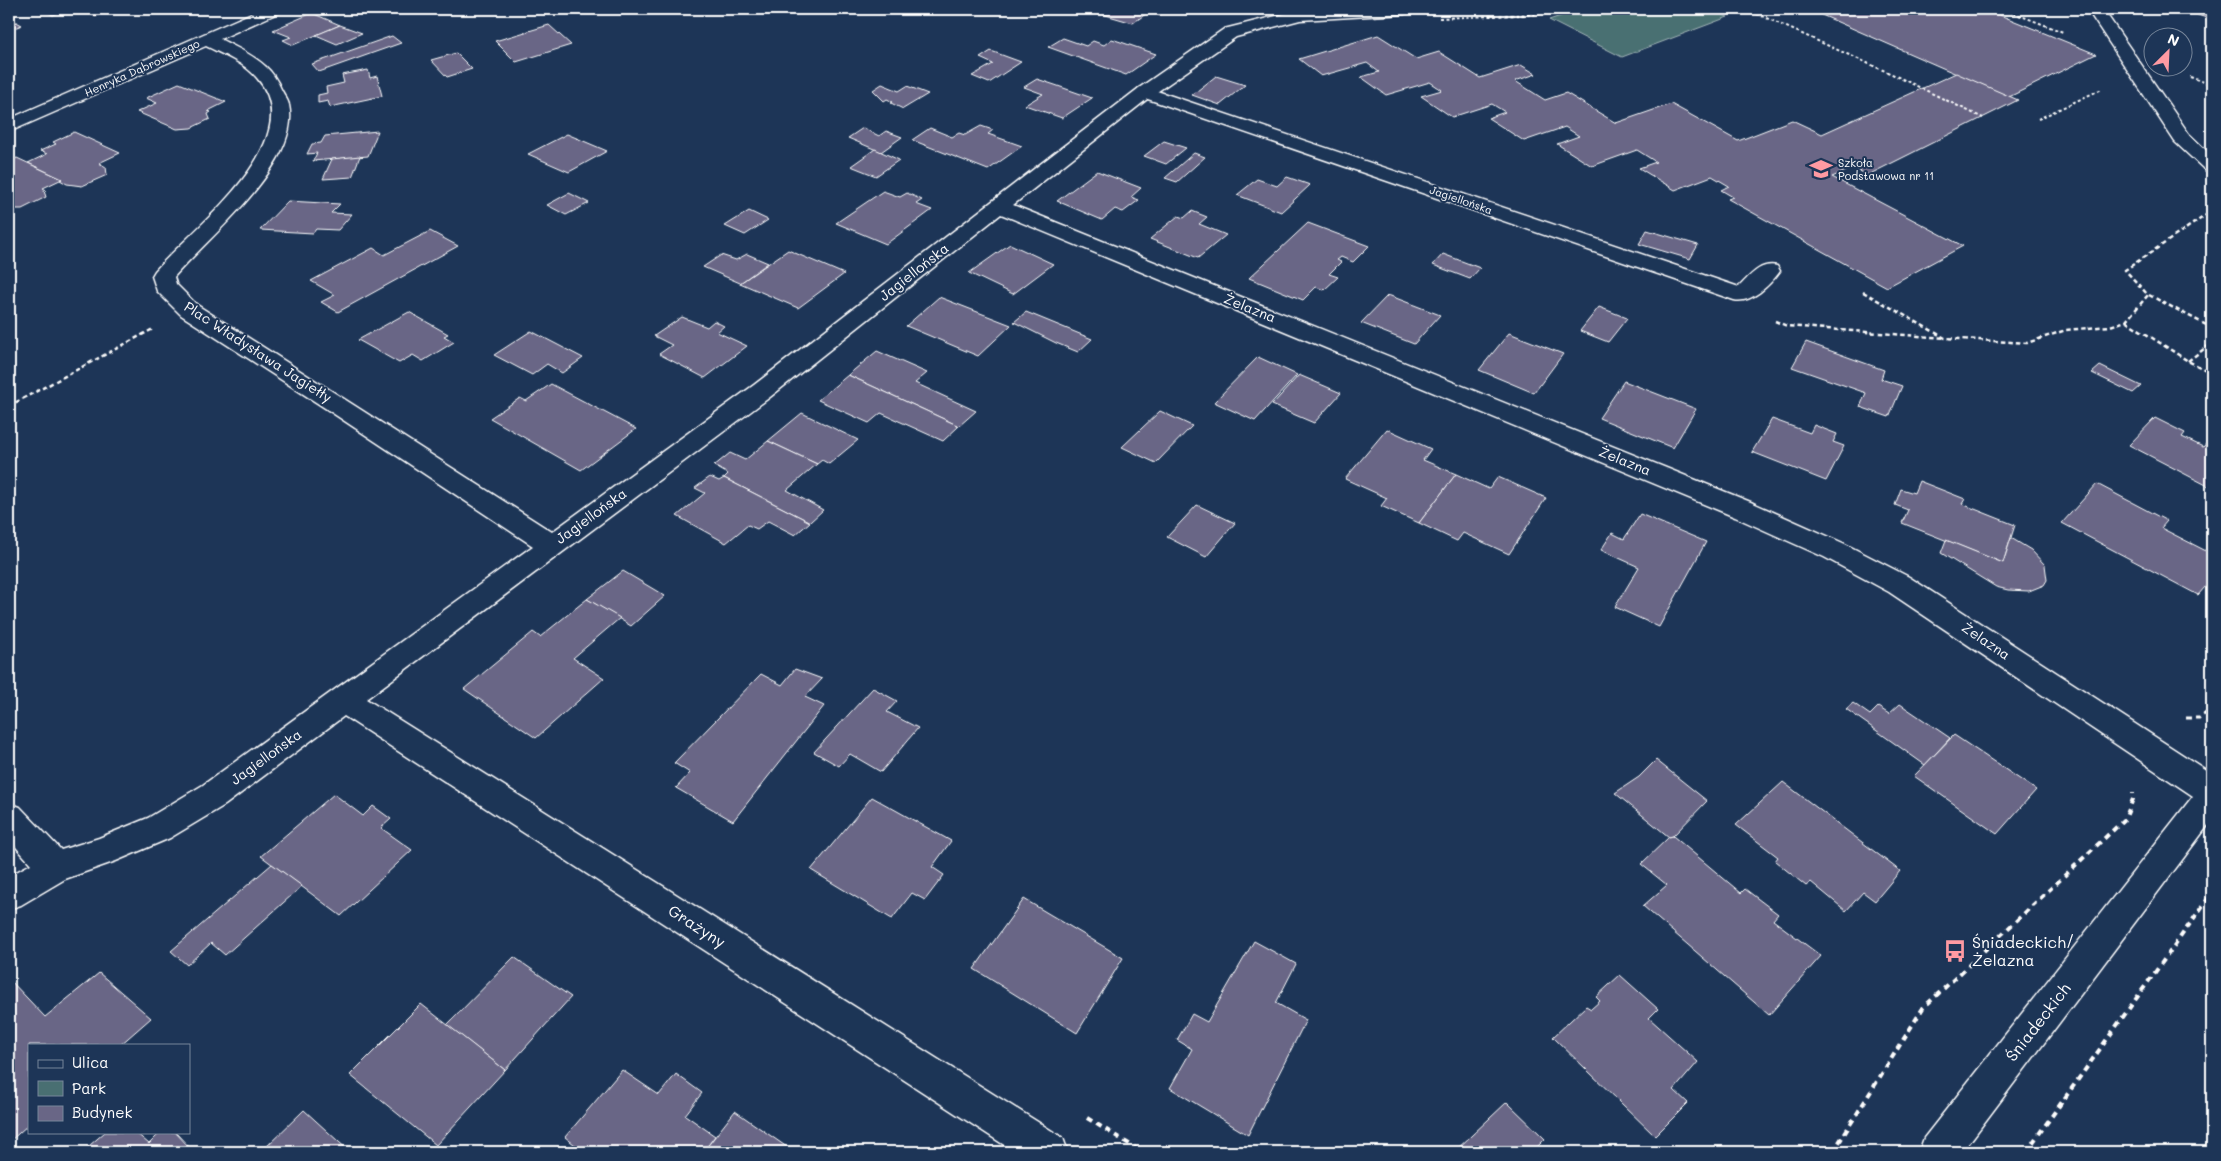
<svg xmlns="http://www.w3.org/2000/svg" width="2221" height="1161" font-family="Mali,sans-serif">
<style>
.green{fill:#496f72;stroke:#a4b7b8}
.building{fill:#696686;stroke:#fff}
.lines{fill:none;stroke-linecap:round;stroke-linejoin:round}
.lane-casing{stroke:#fff;stroke-width:3}
.street-casing{stroke:#fff;stroke-width:3}
.path-far3{stroke:#fff;stroke-width:2;stroke-dasharray:3 2.5;stroke-linecap:butt}
.path-far2{stroke:#fff;stroke-width:2.5;stroke-dasharray:4.5 3;stroke-linecap:butt}
.path-far1{stroke:#fff;stroke-width:3;stroke-dasharray:5 4;stroke-linecap:butt}
.path{stroke:#fff;stroke-width:4;stroke-dasharray:6 5;stroke-linecap:butt}
.lane{fill:#1d3557;fill-rule:evenodd}
.street{fill:#1d3557;fill-rule:evenodd}
.labels{text-anchor:middle;stroke-width:4;stroke-linejoin:round;paint-order:stroke}
.far-street-label{font-size:11px;fill:#fff;stroke:#1d3557}
.far-poi-label{font-size:11px;fill:#fff;stroke:#1d3557;text-anchor:start}
.street-label{font-size:14px;fill:#fff;stroke:#1d3557}
.near-street-label{font-size:16px;fill:#fff;stroke:#1d3557}
.near-poi-label{font-size:16px;fill:#fff;stroke:#1d3557;text-anchor:start}
</style>
<rect width="100%" height="100%" fill="#1d3557"/>
<filter id="ink" filterUnits="userSpaceOnUse"><feTurbulence type="fractalNoise" baseFrequency=".02" numOctaves="2"/><feDisplacementMap in="SourceGraphic" scale="10" xChannelSelector="R" yChannelSelector="G"/><feConvolveMatrix kernelMatrix="1 2 1 2 8 2 1 2 1" color-interpolation-filters="sRGB"/></filter>
<g filter="url(#ink)">
<!-- green -->
<path class="green" d="M1581,9H1710L1728,17L1622,57L1549,20Z"/>
<!-- building -->
<g class="building">
<path d="M41,9H71L53,15Z"/>
<path d="M80,9H115L95,16Z"/>
<path d="M1085,9H1169L1160,15L1150,11L1133,23Z"/>
<path d="M1808,9H1985L2096,54L2009,97Z"/>
<path d="M2181,9H2212V20Z"/>
<path d="M312,13L340,25L293,45L283,40L291,37L273,30Z"/>
<path d="M9,18L22,25L9,30Z"/>
<path d="M340,25L362,33L337,44L316,35Z"/>
<path d="M549,25L571,45L516,62L495,41Z"/>
<path d="M1378,35L1416,59L1439,52L1480,78L1521,65L1536,74L1515,81L1545,100L1566,93L1616,123L1671,104L1738,141L1792,120L1822,134L1956,73L2018,100L1868,175L1853,168L1832,177L1963,246L1887,287L1728,199L1733,197L1721,190L1729,186L1712,176L1675,190L1639,168L1656,162L1637,150L1592,166L1557,144L1579,136L1565,127L1524,141L1488,118L1505,112L1492,104L1452,117L1421,96L1442,90L1430,82L1386,95L1361,77L1379,72L1367,63L1321,76L1299,59Z"/>
<path d="M392,36L401,43L319,72L312,64Z"/>
<path d="M1063,38L1086,46L1093,41L1104,45L1112,39L1156,54L1126,75L1048,47Z"/>
<path d="M991,51L1021,62L989,83L972,76L993,64L980,58Z"/>
<path d="M456,53L472,69L447,77L431,60Z"/>
<path d="M368,70L370,78L377,76L382,96L330,107L328,101L318,103V95L327,93L326,87L344,83L342,75Z"/>
<path d="M1216,76L1245,85L1220,105L1192,95Z"/>
<path d="M1037,79L1055,85L1092,98L1062,118L1025,105L1043,94L1024,87Z"/>
<path d="M179,83L226,102L208,111L211,112L208,114L210,119L191,128L177,129L137,112L157,103L146,98Z"/>
<path d="M882,84L899,91L907,86L928,94L903,109L891,103L893,102L887,99L884,101L873,90Z"/>
<path d="M981,126L993,130L988,134L1022,146L988,170L912,140L930,128L952,137L959,133L965,135Z"/>
<path d="M863,128L879,136L886,131L902,137L881,152L848,138Z"/>
<path d="M378,131L368,156L313,161L317,153L307,154L312,144L321,143L325,136Z"/>
<path d="M74,132L120,153L99,163L106,167L107,175L82,186L67,184L60,180L62,179L28,163L47,154L40,151L56,144L53,142Z"/>
<path d="M567,134L607,151L569,172L528,154Z"/>
<path d="M1164,141L1186,148L1166,164L1144,156Z"/>
<path d="M875,149L899,160L876,176L851,166Z"/>
<path d="M1194,153L1205,157L1177,182L1165,178Z"/>
<path d="M360,156L352,177L323,179L332,159Z"/>
<path d="M17,158L62,179L43,188L46,190L44,191L46,197L22,209H9V161Z"/>
<path d="M1097,171L1141,188L1131,197L1139,200L1123,212L1115,209L1102,220L1057,201Z"/>
<path d="M1287,177L1310,185L1281,212L1237,195L1257,179L1277,186Z"/>
<path d="M883,191L900,197L907,193L922,200L916,204L932,210L886,244L836,223Z"/>
<path d="M569,193L589,203L566,215L547,205Z"/>
<path d="M288,201L340,204L331,213L352,214L338,230L316,229L313,233L260,230Z"/>
<path d="M749,211L768,220L745,235L725,226Z"/>
<path d="M1192,211L1207,217L1199,224L1226,235L1198,258L1150,239L1178,216L1184,218Z"/>
<path d="M1308,223L1369,246L1353,262L1341,257L1337,260L1341,262L1329,274L1338,277L1324,290L1316,287L1303,300L1249,278Z"/>
<path d="M1647,230L1698,245L1690,259L1639,244Z"/>
<path d="M430,231L458,246L338,312L321,302L335,295L311,281L373,248L384,255Z"/>
<path d="M1010,244L1053,264L1013,294L969,273Z"/>
<path d="M788,250L844,274L798,308L740,283Z"/>
<path d="M747,254L768,263L740,283L703,267L721,255L736,260Z"/>
<path d="M1443,254L1480,268L1470,279L1433,265Z"/>
<path d="M1388,295L1440,315L1414,344L1361,323Z"/>
<path d="M939,297L1011,325L978,356L906,326Z"/>
<path d="M1599,307L1627,318L1608,342L1580,331Z"/>
<path d="M409,312L448,334L444,336L454,342L423,361L413,355L399,363L358,340Z"/>
<path d="M1026,312L1092,339L1078,352L1056,343L1014,322Z"/>
<path d="M682,317L707,327L714,321L724,326L717,332L747,346L705,378L659,354L672,345L654,336Z"/>
<path d="M531,331L583,358L562,373L547,364L532,375L494,355Z"/>
<path d="M1509,333L1563,354L1534,393L1479,370Z"/>
<path d="M1806,342L1884,370L1881,379L1902,386L1889,417L1860,407L1866,393L1792,367Z"/>
<path d="M877,351L927,373L915,383L976,411L959,426L848,375Z"/>
<path d="M1258,357L1297,375L1255,421L1214,402Z"/>
<path d="M2100,366L2141,386L2133,393L2092,373Z"/>
<path d="M848,375L883,391L959,426L943,441L881,413L869,423L818,400Z"/>
<path d="M1299,375L1341,393L1314,423L1272,405Z"/>
<path d="M1624,381L1696,409L1673,448L1599,418Z"/>
<path d="M551,384L636,429L581,470L490,418L520,398L526,401Z"/>
<path d="M1160,411L1192,426L1156,463L1122,447Z"/>
<path d="M802,413L858,440L829,464L822,460L817,464L768,441Z"/>
<path d="M2155,418L2185,433L2182,437L2203,447L2212,437V488L2129,445Z"/>
<path d="M1772,419L1810,433L1814,425L1837,434L1833,442L1844,446L1826,481L1752,452Z"/>
<path d="M1387,429L1431,449L1423,460L1456,474L1419,523L1381,506L1387,498L1345,479Z"/>
<path d="M768,441L817,464L787,490L823,510L810,522L724,478L728,474L714,466L730,453L745,460Z"/>
<path d="M1456,474L1489,489L1498,477L1546,498L1509,554L1463,533L1457,541L1419,523Z"/>
<path d="M710,477L719,481L724,478L810,522L795,535L768,521L757,529L748,525L726,543L677,516L705,493L695,488Z"/>
<path d="M1919,481L1965,499L1962,504L2015,525L2003,563L1902,523L1908,510L1895,505L1901,489L1914,493Z"/>
<path d="M2097,484L2167,521L2161,528L2212,554V579L2198,595L2062,523Z"/>
<path d="M1197,505L1235,523L1206,557L1167,537Z"/>
<path d="M1640,514L1706,542L1659,627L1615,607L1639,567L1601,550L1612,533L1624,539Z"/>
<path d="M2011,538L2031,550L2045,565L2047,580L2044,585L2029,591L2008,590L1996,587L1941,553L1946,540L2003,563Z"/>
<path d="M623,571L665,596L631,626L587,599Z"/>
<path d="M587,599L620,618L573,658L604,678L536,738L464,689L533,632L540,637Z"/>
<path d="M795,669L822,679L805,697L824,706L733,821L676,788L690,773L674,763L761,674L782,685Z"/>
<path d="M873,688L897,701L887,712L918,728L881,772L850,754L839,766L814,752Z"/>
<path d="M1853,703L1870,715L1878,707L1889,714L1900,704L1950,738L1925,765L1846,709Z"/>
<path d="M1954,735L2036,790L1997,834L1914,776Z"/>
<path d="M1656,760L1707,801L1673,836L1669,837L1615,793L1639,777Z"/>
<path d="M1783,782L1900,871L1875,901L1863,892L1846,911L1811,882L1806,886L1775,861L1778,857L1736,825Z"/>
<path d="M334,794L363,816L373,806L391,819L381,828L412,850L341,916L261,856Z"/>
<path d="M872,797L951,841L932,867L944,875L925,900L912,893L892,919L811,870Z"/>
<path d="M1673,836L1741,893L1745,889L1778,914L1773,920L1821,956L1769,1015L1643,906L1667,885L1641,864L1669,837Z"/>
<path d="M272,864L302,886L225,955L211,943L187,965L171,951Z"/>
<path d="M1024,899L1123,958L1077,1033L974,969Z"/>
<path d="M1254,941L1296,964L1276,1003L1306,1020L1248,1135L1170,1088L1192,1049L1177,1040L1192,1014L1207,1022Z"/>
<path d="M514,957L571,997L505,1070L447,1025Z"/>
<path d="M99,973L151,1018L120,1045H29V1124L9,1142V979L45,1017Z"/>
<path d="M1620,975L1658,1009L1649,1018L1698,1062L1674,1090L1688,1103L1655,1136L1553,1037L1586,1006L1591,1009L1600,1001L1596,997Z"/>
<path d="M421,1004L505,1070L436,1145L350,1075Z"/>
<path d="M622,1070L659,1095L676,1074L702,1093L685,1115L715,1136L703,1152H584L565,1137Z"/>
<path d="M1507,1102L1545,1139L1535,1149L1538,1152H1454Z"/>
<path d="M304,1110L350,1152H261Z"/>
<path d="M735,1111L794,1152H703Z"/>
<path d="M105,1132H135L149,1144L161,1132H175L191,1149L187,1152H82Z"/>
</g>
<g class="lines">
<defs>
<path id="lane" d="M1145,87L1739,287C1750,276 1760,262 1777,266L1780,271C1770,285 1751,304 1734,300L1139,96L1136,92L1139,88Z"/>
<g id="street">
<path d="M261,9H282L280,12L220,39C235,47 252,54 265,66C273,73 278,82 282,91C284,95 288,100 289,105C302,163 208,237 174,277L176,284L197,305L552,532L754,385L1139,88L1224,29L1300,10L1412,9L1410,12L1404,14L1300,20L1236,37L1151,96L1013,205L1753,503L1843,543L1909,577L2212,774V820L1962,1152H1919L1924,1138L2193,796L1889,592L1824,557L1735,517L1001,214L770,397L366,699L1063,1138L1068,1152H1015L344,716L225,805L170,838L116,861L65,879L21,905L9,909V876L31,864L9,839V803L20,807L61,850L99,838L148,818L203,785L533,546L325,408L181,315L157,291L152,276L155,271C192,229 312,141 257,78C244,62 223,55 206,46L9,132V119Z"/>
<path d="M2087,9H2103L2189,134L2212,156V172L2205,170L2175,142Z"/>
</g>
</defs>
<!-- lane casing -->
<use href="#lane" class="lane-casing"/>
<!-- street casing -->
<use href="#street" class="street-casing"/>
<!-- path-far3 -->
<g class="path-far3">
<path d="M1746,9L1894,75L1983,118"/>
<path d="M2003,9L2063,32"/>
<path d="M1439,18L1544,14L1558,9"/>
<path d="M2190,77L2212,85"/>
<path d="M2038,119L2102,89"/>
</g>
<!-- path-far2 -->
<g class="path-far2">
<path d="M1863,292L1945,338L2027,343L2066,330L2110,326L2126,321L2148,295L2125,270L2212,211"/>
<path d="M2149,295L2212,328"/>
<path d="M1775,321L1787,326L1945,338"/>
<path d="M2126,321L2188,361L2212,373"/>
<path d="M2188,361L2212,343"/>
<path d="M9,406L153,329"/>
</g>
<!-- path-far1 -->
<path class="path-far1" d="M2186,718H2199L2212,709"/>
<!-- path -->
<g class="path">
<path d="M1087,1118L1142,1152"/>
<path d="M1833,1152L1923,1008L2125,819L2133,799V793"/>
<path d="M2026,1152L2212,893"/>
</g>
<!-- lane -->
<use href="#lane" class="lane"/>
<!-- street -->
<use href="#street" class="street"/>
</g>
</g>
<!-- icons -->
<defs>
<symbol id="school-bare" viewBox="-9 -9 18 18"><path d="M0-5L7-2L0 1L-7-2ZM-4 1L0 2.5L4 1V4Q0 6-4 4Z" fill="#ff9aa2" stroke="#1d3557" stroke-width="2.5" paint-order="stroke"/></symbol>
<symbol id="bus-bare" viewBox="-9 -9 18 18"><path d="M-5-6H5V4H4V6H2V4H-2V6H-4V4H-5ZM-3.5-4V0h7V-4ZM-3.5 1.2v1.5H-2V1.2ZM2 1.2v1.5H3.5V1.2Z" fill="#ff9aa2" stroke="#1d3557" stroke-width="2.5" paint-order="stroke"/></symbol>
</defs>
<g fill-rule="evenodd">
<use href="#school-bare" x="1805" y="153" width="32" height="32"/>
<use href="#bus-bare" x="1939" y="935" width="32" height="32"/>
</g>
<g class="labels">
<!-- far-street labels -->
<g class="far-street-label">
<text transform="translate(142 68) rotate(-24)" y="4">Henryka Dąbrowskiego</text>
<text transform="translate(1461 200) rotate(19)" y="4">Jagiellońska</text>
</g>
<!-- far-poi labels -->
<g class="far-poi-label">
<text x="1838" y="167">Szkoła<tspan x="1838" dy="13">Podstawowa nr 11</tspan></text>
</g>
<!-- street labels -->
<g class="street-label">
<text transform="translate(914 272) rotate(-38)" y="5">Jagiellońska</text>
<text transform="translate(1250 308) rotate(22)" y="5">Żelazna</text>
<text transform="translate(258 352) rotate(33)" y="5">Plac Władysława Jagiełły</text>
<text transform="translate(1625 461) rotate(22)" y="5">Żelazna</text>
<text transform="translate(591 516) rotate(-36)" y="5">Jagiellońska</text>
<text transform="translate(1986 641) rotate(34)" y="5">Żelazna</text>
<text transform="translate(266 757) rotate(-36)" y="5">Jagiellońska</text>
</g>
<!-- near-street labels -->
<g class="near-street-label">
<text transform="translate(697 926) rotate(33)" y="6">Grażyny</text>
<text transform="translate(2038 1022) rotate(-52)" y="6">Śniadeckich</text>
</g>
<!-- near-poi labels -->
<g class="near-poi-label">
<text x="1972" y="948">Śniadeckich/<tspan x="1972" dy="18">Żelazna</tspan></text>
</g>
</g>
<!-- margin -->
<rect width="2221" height="1161" fill="none" stroke="#1d3557" stroke-width="30"/>
<rect x="15" y="15" width="2191" height="1131" fill="none" stroke="#fff" stroke-width="2" filter="url(#ink)"/>
<!-- legend -->
<rect x="28" y="1044" width="162" height="90" fill="#1d3557" stroke="#77869a"/>
<rect x="38" y="1060" width="25" height="8" fill="#1d3557" stroke="#77869a"/>
<text x="72" y="1068" font-size="15" fill="#ffffff">Ulica</text>
<rect x="38" y="1081" width="25" height="15" fill="#496f72" stroke="#77869a"/>
<text x="72" y="1094" font-size="15" fill="#ffffff">Park</text>
<rect x="38" y="1106" width="25" height="15" fill="#696686" stroke="#77869a"/>
<text x="72" y="1118" font-size="15" fill="#ffffff">Budynek</text>
<!-- north arrow -->
<g transform="translate(2168 52) rotate(24)"><circle r="24" fill="#1d3557" stroke="#77869a"/>
<path d="M0-4L9 19L0 12L-9 19Z" fill="#ff9aa2"/>
<text y="-8" font-size="14" font-weight="bold" text-anchor="middle" fill="#ffffff">N</text>
</g>
</svg>
